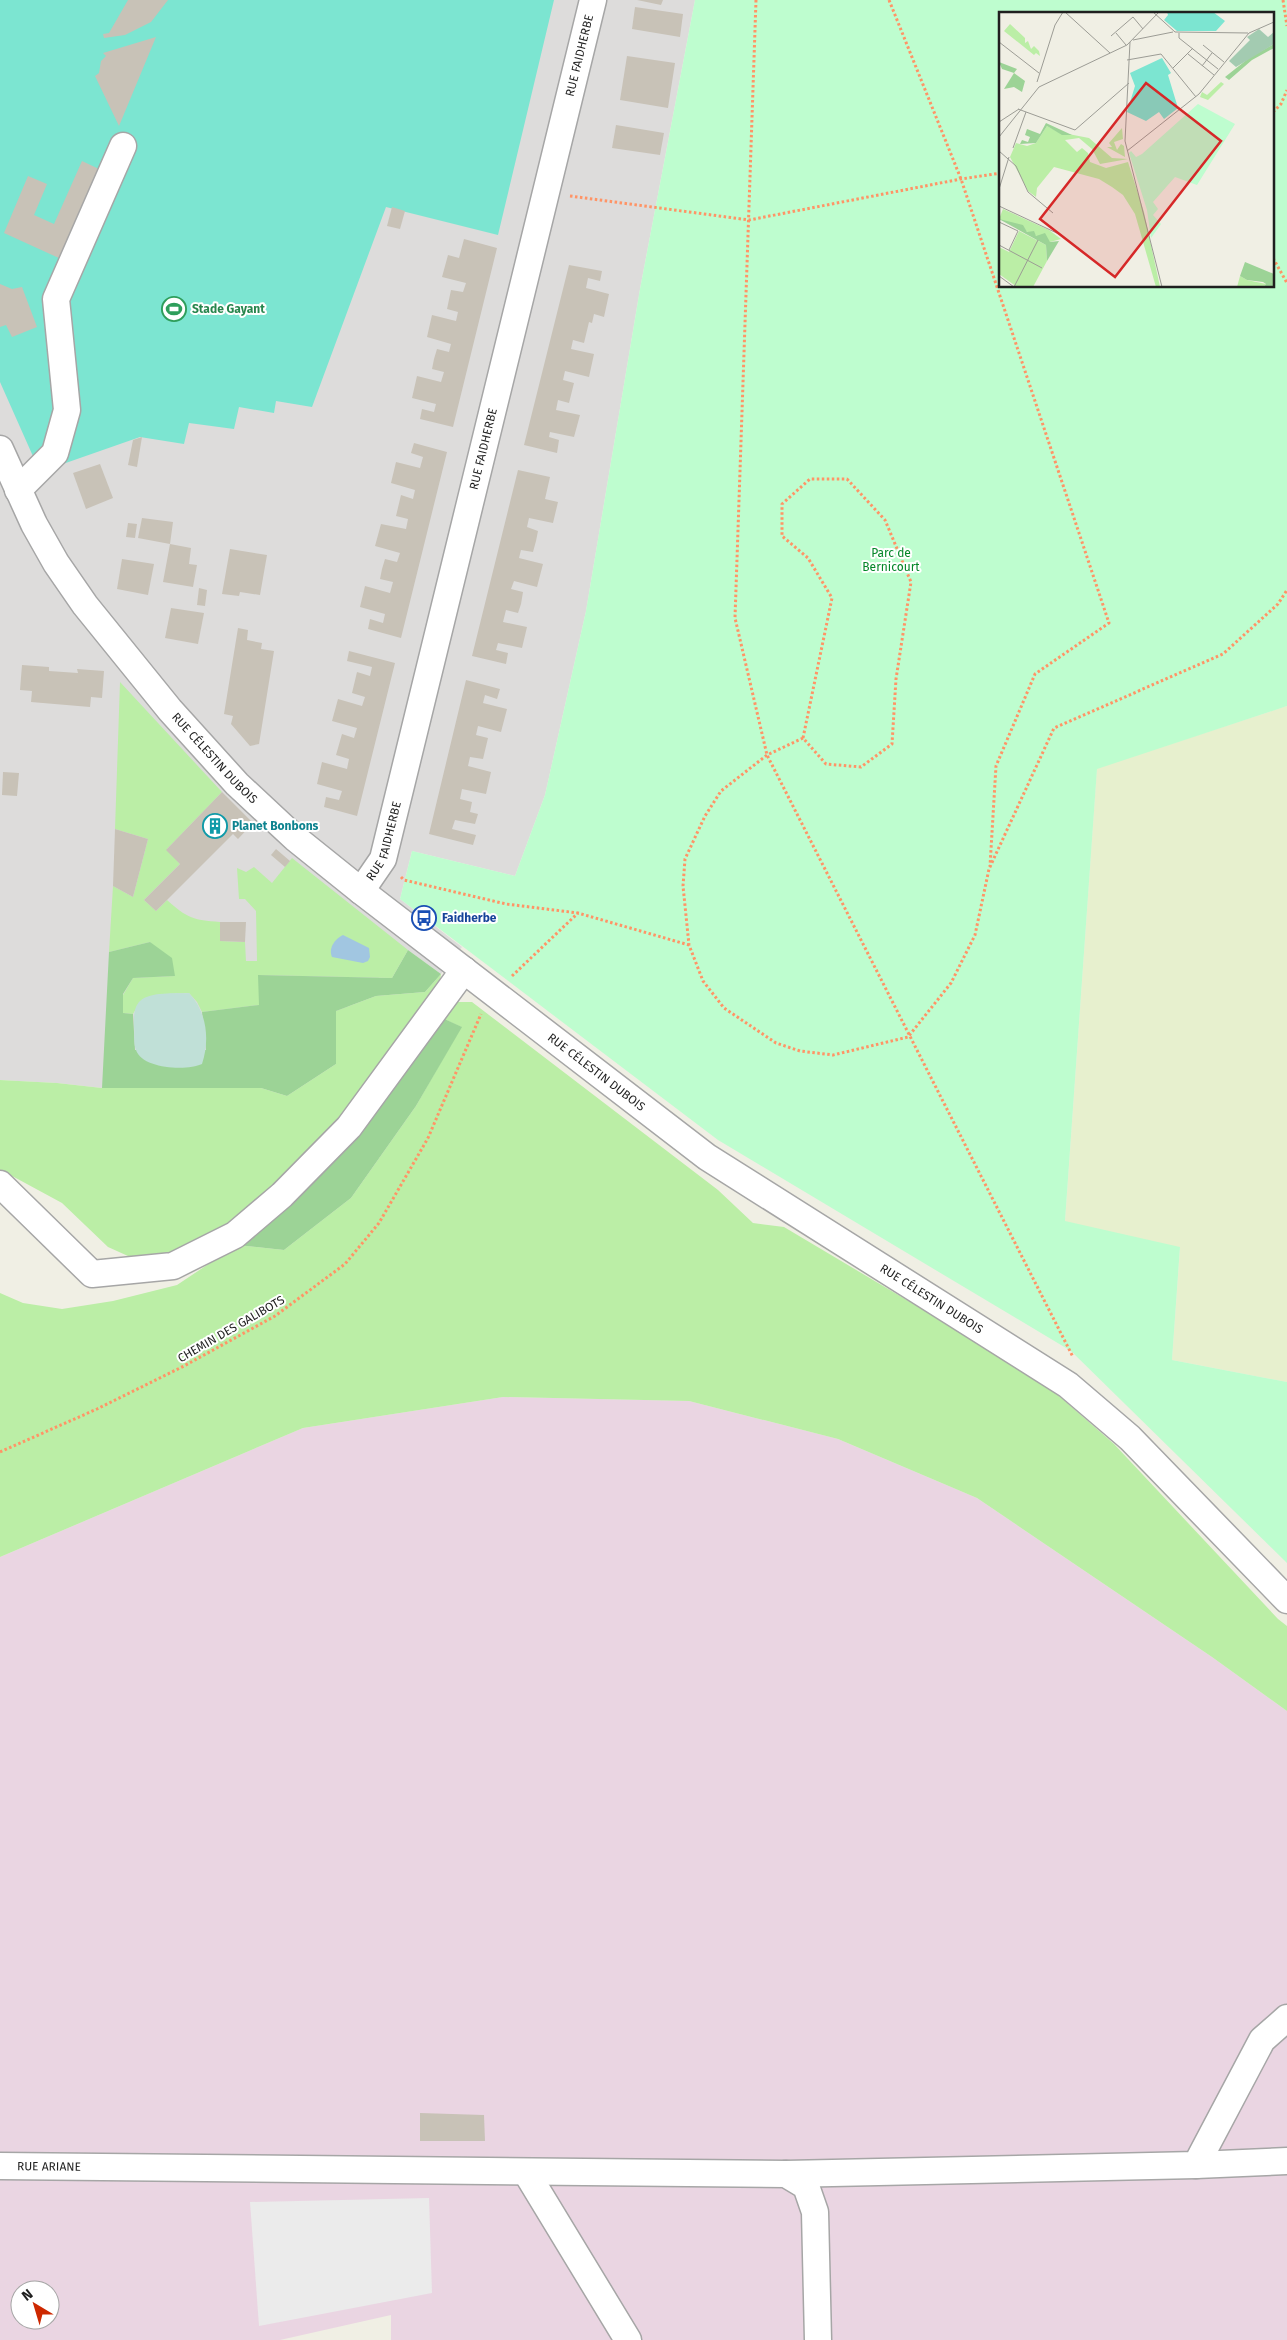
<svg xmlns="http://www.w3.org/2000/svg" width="1287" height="2340" font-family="'Fira Sans',sans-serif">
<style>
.residential{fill:#dddcdb}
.industrial{fill:#ead5e2;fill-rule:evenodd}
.farmland{fill:#e7f0ce}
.grass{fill:#bbeea6}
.forest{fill:#9cd396}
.wetland{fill:#c0e0d7}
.park{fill:#befdcf;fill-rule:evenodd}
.pitch{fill:#7ce5d1}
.parking{fill:#ebebeb}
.water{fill:#a1c6e1}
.building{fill:#c8c2b7}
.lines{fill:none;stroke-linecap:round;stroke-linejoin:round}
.minor-casing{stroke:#a6a6a6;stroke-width:29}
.path{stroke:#ff9466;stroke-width:3;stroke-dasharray:2.5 2.5;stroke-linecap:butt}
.minor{stroke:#fff;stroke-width:26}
.labels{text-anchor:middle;stroke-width:4;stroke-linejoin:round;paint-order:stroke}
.street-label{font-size:12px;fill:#1f1f1f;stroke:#fff}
.leisure-label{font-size:12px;font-weight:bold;fill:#27864d;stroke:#fff;text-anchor:start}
.park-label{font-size:12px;fill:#038628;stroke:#fff}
.culture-label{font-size:12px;font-weight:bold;fill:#0d838f;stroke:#fff;text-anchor:start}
.transit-label{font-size:12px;font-weight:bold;fill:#164399;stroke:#fff;text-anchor:start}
.inset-road{fill:none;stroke:#9c9c95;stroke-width:1}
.view{fill:#d62828;fill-opacity:0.15;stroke:#d62828;stroke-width:2.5}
.inset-edge{fill:none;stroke:#1f1f1f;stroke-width:2.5}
</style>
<rect width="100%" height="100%" fill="#f0efe4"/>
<!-- residential -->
<path class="residential" d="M0,0H695L640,289L586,611L545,795L515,876L412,851L400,899L462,947L441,974L408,950L261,1088H102L57,1083L0,1080Z"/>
<!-- industrial -->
<path class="industrial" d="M503,1397L689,1401L838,1439L977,1498L1212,1657L1287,1711V2340H391V2315L280,2340H0V1557L303,1428ZM20,2290H50V2320H20Z"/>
<!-- farmland -->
<path class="farmland" d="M1287,706V1382L1172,1360L1180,1248L1065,1222L1097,768Z"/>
<!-- grass -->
<g class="grass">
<path d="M120,682L222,792L167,849L180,864L144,900L156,911L167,900C187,918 193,920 220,922V941L245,942L246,961H257L256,911L245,899H239L237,868L246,872L254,867L272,883L292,858L408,950L392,978L259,975V1005L202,1012L197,1002L189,993C165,995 146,990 133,1014L123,1013V995L133,978L175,976L150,942L109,952L113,886L133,897L148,839L115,829Z"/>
<path d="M441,974L439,989L343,1122L229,1227L178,1255L148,1261L128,1256L108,1247L62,1203L14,1177L0,1172V1080L57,1083L102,1088H261L287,1096L336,1064V1011L376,996L425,992Z"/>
<path d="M455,1002H472L718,1190L753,1223L784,1227L989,1349L1058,1395L1114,1444L1278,1619L1287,1626V1711L1212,1657L977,1498L838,1439L689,1401L503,1397L303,1428L0,1557V1293L23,1303L62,1309L113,1301L177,1285L237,1245L284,1250L351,1198L416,1106L461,1027L438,1016Z"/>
</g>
<!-- forest -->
<g class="forest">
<path d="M150,942L172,958L175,976L133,978L123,994V1013L133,1014L135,1050H206L202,1012L259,1005L258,975L392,978L408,950L441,974L425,992L376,996L336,1011V1064L287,1096L261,1088H102L109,952Z"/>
<path d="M438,1016L462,1027L416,1106L351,1198L284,1250L237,1245Z"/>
</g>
<!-- wetland -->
<path class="wetland" d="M189,993C207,1012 210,1040 202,1064C187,1071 142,1069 136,1050C133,1043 135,1034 134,1027C134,1018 133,1008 140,1001C151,991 175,994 189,993Z"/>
<!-- park -->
<path class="park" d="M695,0H1287V706L1097,769L1065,1221L1180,1247L1172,1360L1287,1382V1563L1071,1351L718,1140L400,899L412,851L515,876L545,795L586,611L640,289ZM1001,14H1273V286H1001Z"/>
<!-- pitch -->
<path class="pitch" d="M0,0H554L498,235L386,207L312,407L276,401L274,413L239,407L234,429L189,423L184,444L140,437L40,472L0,382Z"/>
<!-- parking -->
<path class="parking" d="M429,2198L432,2293L259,2326L250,2202Z"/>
<!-- water -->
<path class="water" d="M343,935L369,948L370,957L368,961L363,963L332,957C328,948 335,939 343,935Z"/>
<!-- building -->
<g class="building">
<path d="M128,0H168L151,22L125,35L104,38L103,34L109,33Z"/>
<path d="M637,0H663L661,5Z"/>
<path d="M635,7L683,14L680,37L632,29Z"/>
<path d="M156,37L119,126L95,76L99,73L101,61L106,56L103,53Z"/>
<path d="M627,56L675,63L668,108L620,100Z"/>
<path d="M616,125L664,133L660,155L612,148Z"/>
<path d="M82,161L99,169L61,259L4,233L28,176L47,184L34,215L54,224Z"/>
<path d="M392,207L405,211L400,229L387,226Z"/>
<path d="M464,239L497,248L453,427L420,419L422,409L434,412L436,404L412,398L417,376L441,382L444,372L432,369L434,359L437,349L449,352L451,344L427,337L432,315L456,321L458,312L447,309L451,290L463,292L466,283L442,277L448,255L459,258Z"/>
<path d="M569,265L602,271L600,281L588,278L586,288L609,294L604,317L594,314L592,323L589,322L584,343L573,340L571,349L594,354L589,377L565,371L563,380L574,383L569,403L558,400L556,410L580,415L574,437L550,432L549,437L559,440L557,453L524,445Z"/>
<path d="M0,284L12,289L22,287L37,327L12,337L6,325L0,327Z"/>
<path d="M142,437L137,467L128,465L133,440Z"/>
<path d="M414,443L447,452L401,638L368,629L370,619L383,623L385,614L360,607L365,586L390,593L393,582L380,579L382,569L385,559L397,562L400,553L375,546L381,524L406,529L408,519L396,516L401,495L413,499L415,490L391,483L396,462L420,468L423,457L411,453Z"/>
<path d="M100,464L113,498L86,509L73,473Z"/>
<path d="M518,470L550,477L545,499L558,502L553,523L529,518L527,527L538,531L536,541L533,552L521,550L519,558L543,564L537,587L514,581L511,589L523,592L521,604L518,613L506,610L503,622L527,627L522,648L498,643L496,650L508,653L506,664L472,656Z"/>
<path d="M142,518L173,522L170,544L191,548L189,564L197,565L193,587L163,582L170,544L138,538Z"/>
<path d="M128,523L137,524L135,538L126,537Z"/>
<path d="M230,549L267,555L260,595L240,592L239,596L222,594Z"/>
<path d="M122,559L154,564L148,595L117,589Z"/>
<path d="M199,588L207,590L205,606L197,605Z"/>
<path d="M171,608L204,613L198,644L165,638Z"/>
<path d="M238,628L248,630L247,640L262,643L261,649L274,651L259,744L250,746L231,724L233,716L224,714Z"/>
<path d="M349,651L395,663L357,816L324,807L326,797L339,800L342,791L317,784L322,762L347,769L349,759L336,755L342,734L354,738L357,728L332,721L338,699L362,706L365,697L352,693L357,672L370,676L372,667L347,661Z"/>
<path d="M22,665L49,667V671L78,673L77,669L104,671L102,698L91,697L90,707L31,702L32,691L20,690Z"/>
<path d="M466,680L500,689L497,699L485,695L483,703L507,709L501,732L478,726L476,735L488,738L483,759L470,757L468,766L491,772L486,794L462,789L460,799L472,802L470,812L478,814L475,824L455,820L452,829L476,835L473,845L429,834Z"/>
<path d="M3,772L19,773L17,796L2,795Z"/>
<path d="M222,792L253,823L238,839L233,834L156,911L144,900L180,864L166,850Z"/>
<path d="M115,829L148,839L133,897L113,886Z"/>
<path d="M276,849L290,861L285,867L271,855Z"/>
<path d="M220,922H246L245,942L220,941Z"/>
<path d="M420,2113L484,2115L485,2141H420Z"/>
</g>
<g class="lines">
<defs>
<g id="minor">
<path id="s1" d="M0,449L34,524L56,563L85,605L170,710L237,784L295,838L361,891L707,1157L1068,1385L1130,1438L1287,1600"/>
<path d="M18,490L55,453L67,410L56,299L123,146"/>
<path id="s2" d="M361,891L383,859L593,0"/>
<path d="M0,1184L92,1274L173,1266L235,1235L282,1195L349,1127L464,970"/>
<path d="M1196,2165L1287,2161"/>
<path id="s3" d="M0,2166L786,2174L806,2186L815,2212L818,2340"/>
<path d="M526,2172L628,2340"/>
<path d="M786,2174L1196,2165L1262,2040L1287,2018"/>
</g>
</defs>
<!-- minor casing -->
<use href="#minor" class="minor-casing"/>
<!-- path -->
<g class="path">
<path d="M756,0L735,618L767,755L1073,1357"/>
<path d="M889,0L961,179L1109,623L1035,674L996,766L990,866"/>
<path d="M1283,0L1287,26"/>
<path d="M1273,112L1281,104L1287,90"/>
<path d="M570,196L749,220L961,179L1001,173"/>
<path d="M1273,258L1287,283"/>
<path d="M803,738L832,598L808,558L782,536V504L810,479H847L885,520L911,582L896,679L892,744L861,767L826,764L803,738L767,755L721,791L705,816L685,859L683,886L689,945L703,981L724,1008L776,1043L800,1051L833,1055L908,1037L951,983L975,935L989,869L1054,728L1223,654L1278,604L1287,590"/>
<path d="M401,877L404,880L506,904L578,913L689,945"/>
<path d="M512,976L578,913"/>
<path d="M0,1452L97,1409L184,1366L275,1316L345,1264L379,1223L428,1138L481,1014"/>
</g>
<!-- minor -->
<use href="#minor" class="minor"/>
</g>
<!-- icons -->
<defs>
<symbol id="stadium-ring" viewBox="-11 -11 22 22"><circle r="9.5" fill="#fff" stroke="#2e9e5b" stroke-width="1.5"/><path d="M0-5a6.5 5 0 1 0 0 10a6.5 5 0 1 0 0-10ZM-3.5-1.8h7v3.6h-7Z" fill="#2e9e5b"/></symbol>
<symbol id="building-ring" viewBox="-11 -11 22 22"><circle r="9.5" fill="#fff" stroke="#0f9aa8" stroke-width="1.5"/><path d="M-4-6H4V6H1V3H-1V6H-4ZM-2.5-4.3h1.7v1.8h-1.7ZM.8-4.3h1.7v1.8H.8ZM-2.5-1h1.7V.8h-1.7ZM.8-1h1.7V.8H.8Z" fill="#0f9aa8"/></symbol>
<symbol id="bus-ring" viewBox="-11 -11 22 22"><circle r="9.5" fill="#fff" stroke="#1a4fb4" stroke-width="1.5"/><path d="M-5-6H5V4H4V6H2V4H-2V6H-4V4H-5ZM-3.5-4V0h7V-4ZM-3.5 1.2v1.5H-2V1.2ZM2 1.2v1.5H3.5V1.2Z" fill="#1a4fb4"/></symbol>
</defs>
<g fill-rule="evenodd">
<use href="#stadium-ring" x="160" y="295" width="28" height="28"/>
<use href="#building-ring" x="201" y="812" width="28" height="28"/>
<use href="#bus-ring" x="410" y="904" width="28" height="28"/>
</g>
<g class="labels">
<!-- street labels -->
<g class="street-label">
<text dy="4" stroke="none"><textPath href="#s2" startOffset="866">RUE FAIDHERBE</textPath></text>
<text dy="4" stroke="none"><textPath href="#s2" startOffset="461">RUE FAIDHERBE</textPath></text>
<text dy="4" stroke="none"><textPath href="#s1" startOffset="379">RUE CÉLESTIN DUBOIS</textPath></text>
<text dy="4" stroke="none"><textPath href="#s2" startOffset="56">RUE FAIDHERBE</textPath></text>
<text dy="4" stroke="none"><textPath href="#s1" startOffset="874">RUE CÉLESTIN DUBOIS</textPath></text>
<text dy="4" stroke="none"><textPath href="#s1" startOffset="1279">RUE CÉLESTIN DUBOIS</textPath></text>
<text transform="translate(231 1329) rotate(-30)" y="4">CHEMIN DES GALIBOTS</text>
<text dy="4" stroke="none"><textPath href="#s3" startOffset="49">RUE ARIANE</textPath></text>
</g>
<!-- leisure labels -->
<g class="leisure-label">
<text x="192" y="313">Stade Gayant</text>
</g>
<!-- park labels -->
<g class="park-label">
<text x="891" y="557">Parc de<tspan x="891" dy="14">Bernicourt</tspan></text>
</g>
<!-- culture labels -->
<g class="culture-label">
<text x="232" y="830">Planet Bonbons</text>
</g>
<!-- transit labels -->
<g class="transit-label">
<text x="442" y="922">Faidherbe</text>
</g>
</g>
<!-- overview -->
<g transform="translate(999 12)">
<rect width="275" height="275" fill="#f0efe4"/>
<path d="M11,12L26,26V31L29,29L32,37L35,34L40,39L41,44L37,41L35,43L5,19ZM222,70L225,72L209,88L201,85L203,80L208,83ZM48,114L59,120L90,126L113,146L129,147L101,152L93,137L80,126L66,128L78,140L83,136L89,141L91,150L107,156L129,150L145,200L161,275H157L136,202L124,183L113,175L100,167L55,155L38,176L37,185L29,179L11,145L17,131L28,134L37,131ZM123,116L124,127L115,130L118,138L122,132L125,134L126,145L108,135H113L110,131ZM4,197L50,218L62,227L51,230L0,207ZM20,219L47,233L48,249L34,275H18L0,262V235L10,240ZM241,264L248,268L267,272L265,275H238Z" fill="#bbeea6"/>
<path d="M275,32V36L253,48L230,68L226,65L250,46ZM0,50L18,57L15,61L26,69L23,80L15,75L5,77L15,61L3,57ZM47,111L73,123H63L48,114L37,131L21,132L23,128L29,130L31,125L26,123L28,117L41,122ZM0,207L24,213L28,220L35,219L37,224L46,221L51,230L60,229L48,249L47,233ZM246,250L275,262V275H265L267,272L264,270L248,268L241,264Z" fill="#9cd396"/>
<path d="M260,17L269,25L275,20V32L237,55L230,49L251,28L248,25Z" fill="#a3cbb1"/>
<path d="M199,92L236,112L198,173L176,165L154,190L159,197L154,203L162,212L152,226L148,198L130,141L132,139L137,145L143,142Z" fill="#befdcf"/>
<path d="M168,0H214L226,9L217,19H178L165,8L169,3ZM163,46L172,61L169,63L179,96L165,107L160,100L147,109L128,100L136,74L131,61Z" fill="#7ce5d1"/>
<path class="inset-road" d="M66,0L111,41M154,0L176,20L249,21M117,21L127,33M180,21V26L219,57M112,24L134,5L144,17M134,28L174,20M0,30L40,61M131,30L126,129L163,275M204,33L225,50M189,42L215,63M128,48L162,42L197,85M203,54L213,41M174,56L194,36M38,70L56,13L64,0M19,97L76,118L130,71M0,110L20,97M0,125L40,75L128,33L160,0M14,136L27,100M0,139L17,154L29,180L54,201M128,139L200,82L250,21L275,10M0,177L10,145M0,194L62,223M0,210L19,219L10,238M0,233L43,256M0,264L15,275M15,275L39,228"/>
<path class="view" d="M147,71L222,129L116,265L41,207Z"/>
<rect width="275" height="275" class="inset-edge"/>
</g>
<!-- north arrow -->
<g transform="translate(35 2305) rotate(322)"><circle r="24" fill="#ffffff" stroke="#a5a5a5"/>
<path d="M0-4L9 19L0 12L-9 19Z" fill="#cd2800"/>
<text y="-8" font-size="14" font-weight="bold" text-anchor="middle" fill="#1f1f1f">N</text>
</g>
</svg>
